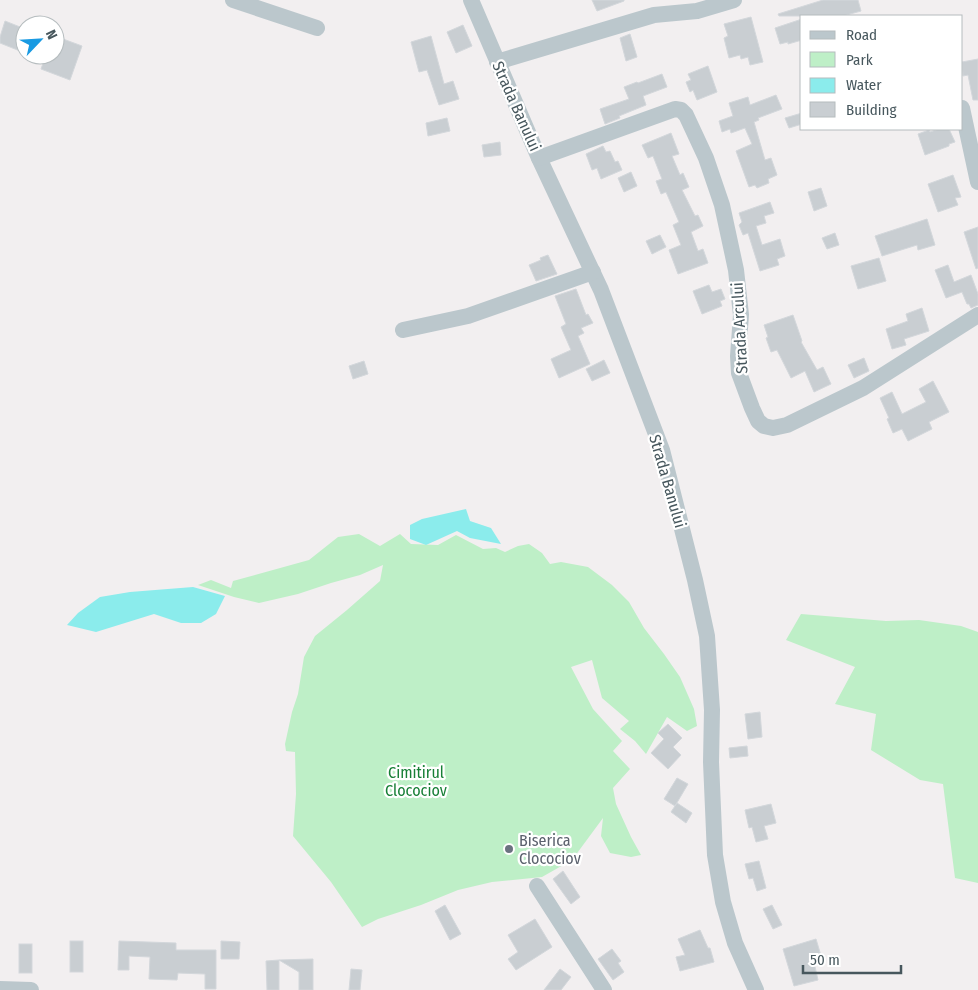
<svg xmlns="http://www.w3.org/2000/svg" width="978" height="990" font-family="'Fira Sans Condensed',sans-serif">
<style>
.green{fill:#beefc7}
.water{fill:#8becec}
.building{fill:#c9ced2;stroke:#d3d7db}
.lines{fill:none;stroke-linecap:round;stroke-linejoin:round}
.minor{stroke:#bbc7cc;stroke-width:16}
.worship-dot{fill:#6b7280;stroke:#fff;stroke-width:2}
.labels{text-anchor:middle;stroke-width:4.5;stroke-linejoin:round;paint-order:stroke}
.street-label{font-size:16px;fill:#47575d;stroke:#fff}
.park-label{font-size:16px;fill:#177f36;stroke:#fff}
.worship-label{font-size:16px;fill:#5b616d;stroke:#fff;text-anchor:start}
</style>
<rect width="100%" height="100%" fill="#f2eff0"/>
<!-- green -->
<g class="green">
<path d="M359,534L380,546L400,534L411,544L438,545L456,535L483,549L496,548L505,552L518,546L529,544L542,553L550,564L561,562L588,567L612,585L629,602L644,628L664,654L680,677L694,709L697,726L687,731L667,717L646,754L635,741L620,729L629,721L602,698L592,660L571,667L593,709L622,741L613,751L630,769L613,788L616,804L631,837L641,855L631,857L610,853L601,836L603,818L572,860L542,877L492,882L458,890L421,905L378,919L362,927L331,882L293,836L296,794L295,752L286,751L285,744L292,712L298,694L304,657L315,636L347,610L380,581L383,565L360,575L331,583L298,594L259,603L234,597L198,585L211,580L231,588L233,581L309,560L338,537Z"/>
<path d="M801,614L886,621L919,620L961,626L978,632V883L955,878L943,784L920,780L871,750L876,714L835,704L855,667L786,640Z"/>
</g>
<!-- water -->
<g class="water">
<path d="M466,509L470,521L491,528L501,544L470,538L457,531L426,545L410,539V525L422,519Z"/>
<path d="M193,587L225,596L216,614L201,623H181L154,614L96,632L67,625L78,613L100,597L130,592Z"/>
</g>
<!-- building -->
<g class="building">
<path d="M592,0H624V1L597,11Z"/>
<path d="M823,0H858L861,11L843,16H779L778,14Z"/>
<path d="M751,17L763,62L750,65L748,57L741,59L740,55L729,58L724,38L728,36L724,24Z"/>
<path d="M802,19V40L788,44V42L780,44L775,28Z"/>
<path d="M5,21L25,29V53L0,43V37Z"/>
<path d="M463,25L472,46L456,53L447,32Z"/>
<path d="M630,34L637,57L626,61L620,38Z"/>
<path d="M55,36L82,46L70,80L41,69L46,55H55Z"/>
<path d="M431,36L444,84L453,81L459,99L439,105L427,70L419,72L411,42Z"/>
<path d="M978,59V100H973L968,75L963,76L962,62Z"/>
<path d="M708,66L717,92L697,100L693,90L690,92L686,82L691,80L688,74Z"/>
<path d="M662,74L667,87L643,96L646,105L619,116L620,118L605,124L600,109L629,99L624,87L637,82L638,83Z"/>
<path d="M776,95L782,109L758,118L759,120L754,122L765,160L771,158L777,175L768,179L769,183L757,188L755,185L749,187L736,151L752,144L745,128L731,133L730,129L722,132L719,121L733,116L729,103L748,97L750,105Z"/>
<path d="M802,113V124L789,128L785,118Z"/>
<path d="M447,118L450,131L428,136L426,123Z"/>
<path d="M939,129H949L955,142L949,144V146L925,155L918,134L929,130L930,132Z"/>
<path d="M671,133L679,154L672,156L680,175L683,173L689,187L682,190L695,216L698,215L703,226L691,232L698,251L703,249L708,263L678,274L669,250L681,245L673,225L679,222L666,192L661,194L656,181L662,179L653,156L648,158L642,145Z"/>
<path d="M500,142L501,155L484,157L482,145Z"/>
<path d="M603,146L606,152L610,151L615,162L618,161L622,170L601,179L597,168L592,170L586,154Z"/>
<path d="M631,172L637,186L624,192L618,178Z"/>
<path d="M953,175L961,197L955,198L958,205L938,212L928,184Z"/>
<path d="M821,188L827,206L814,211L808,192Z"/>
<path d="M770,202L774,213L764,216L766,223L756,226L762,245L780,239L785,256L777,259L779,265L760,271L748,233L743,235L739,225L742,222L739,213Z"/>
<path d="M927,219L935,245L918,250L917,245L882,256L875,236Z"/>
<path d="M978,227V268L976,269L964,232Z"/>
<path d="M835,233L839,245L827,249L822,238Z"/>
<path d="M660,235L666,247L652,254L646,241Z"/>
<path d="M548,255L557,274L536,281L529,265L541,260L540,258Z"/>
<path d="M879,258L886,281L858,289L851,266Z"/>
<path d="M948,265L954,282L971,275L978,294V305L971,308L969,304H967L962,292L946,298L935,270Z"/>
<path d="M709,285L712,292L721,289L725,299L720,301L722,306L702,314L693,291Z"/>
<path d="M576,289L586,315L588,314L593,323L581,328L584,333L578,336L590,364L559,378L551,359L571,350L561,327L566,324L555,296Z"/>
<path d="M922,308L929,331L904,339L906,345L892,349L886,329L908,321L906,314Z"/>
<path d="M793,315L802,341L801,342L817,370L823,367L831,384L814,392L805,371L791,378L777,350L771,352L766,338L768,337L764,325Z"/>
<path d="M864,358L869,371L854,378L848,365Z"/>
<path d="M604,360L610,373L592,381L586,369Z"/>
<path d="M364,361L368,374L353,379L349,366Z"/>
<path d="M933,381L949,412L929,422L932,429L908,441L902,429L893,433L887,419L889,418L880,398L892,392L902,414L926,402L919,389Z"/>
<path d="M760,712L762,737L748,739L745,714Z"/>
<path d="M668,724L682,738L673,747L681,755L668,769L651,753L664,739L658,733Z"/>
<path d="M747,746L748,756L730,758L729,748Z"/>
<path d="M677,778L688,784L675,806L664,799Z"/>
<path d="M677,803L692,813L686,823L671,812Z"/>
<path d="M771,804L776,823L764,826L768,839L756,842L752,827L749,828L745,810Z"/>
<path d="M759,861L766,888L757,891L753,878L749,879L745,864Z"/>
<path d="M563,871L580,897L571,904L553,879Z"/>
<path d="M445,905L461,934L450,940L435,911Z"/>
<path d="M772,905L782,925L773,929L763,909Z"/>
<path d="M535,919L552,947L516,970L508,959L518,952L508,935Z"/>
<path d="M700,930L708,948H710L714,962L680,971L676,957L685,955L678,939Z"/>
<path d="M816,939L822,959L814,962L818,980L794,986L789,969L783,949Z"/>
<rect x="70" y="941" width="13" height="31"/>
<path d="M119,941L176,943V950H216V989H205V974L178,973L177,980L149,979L150,957L129,956V970H118Z"/>
<path d="M221,941L240,942L239,959H221Z"/>
<rect x="19" y="944" width="13" height="29"/>
<path d="M612,949L621,961L618,963L624,972L613,980L598,959Z"/>
<path d="M313,959V990H299V972L279,960Z"/>
<path d="M279,960V990H267L266,961Z"/>
<path d="M351,969L362,970L360,990H349Z"/>
<path d="M560,969L571,977L561,990H544Z"/>
</g>
<g class="lines">
<!-- minor -->
<g class="minor">
<path d="M233,0L317,28"/>
<path d="M471,0L539,158L601,290L662,450L695,580L707,636L712,710L711,762L715,855L723,902L735,943L756,990"/>
<path d="M497,62L654,15L697,11L734,0"/>
<path d="M962,108L978,182"/>
<path d="M539,158L675,109L681,110L686,115L706,158L722,205L736,270L741,315L738,356L739,373L752,408L758,421L764,426L773,428L787,425L863,388L978,315"/>
<path d="M403,330L468,316L593,272"/>
<path d="M537,886L604,990"/>
<path d="M0,989L31,990"/>
</g>
</g>
<!-- markers -->
<circle class="worship-dot" cx="509" cy="849" r="5"/>
<g class="labels">
<!-- street labels -->
<g class="street-label">
<text transform="translate(517 106) rotate(66)" y="6">Strada Banului</text>
<text transform="translate(739 328) rotate(-93)" y="6">Strada Arcului</text>
<text transform="translate(668 481) rotate(74)" y="6">Strada Banului</text>
</g>
<!-- park labels -->
<g class="park-label">
<text x="416" y="778">Cimitirul<tspan x="416" dy="18">Clocociov</tspan></text>
</g>
<!-- worship labels -->
<g class="worship-label">
<text x="519" y="846">Biserica<tspan x="519" dy="18">Clocociov</tspan></text>
</g>
</g>
<!-- legend -->
<rect x="800" y="15" width="162" height="115" fill="#ffffff" stroke="#b5bcbe"/>
<rect x="810" y="31" width="25" height="8" fill="#bbc7cc" stroke="#b5bcbe"/>
<text x="846" y="40" font-size="15" fill="#47575d">Road</text>
<rect x="810" y="52" width="25" height="15" fill="#beefc7" stroke="#b5bcbe"/>
<text x="846" y="65" font-size="15" fill="#47575d">Park</text>
<rect x="810" y="78" width="25" height="15" fill="#8becec" stroke="#b5bcbe"/>
<text x="846" y="90" font-size="15" fill="#47575d">Water</text>
<rect x="810" y="102" width="25" height="15" fill="#c9ced2" stroke="#b5bcbe"/>
<text x="846" y="115" font-size="15" fill="#47575d">Building</text>
<!-- north arrow -->
<g transform="translate(40 40) rotate(65)"><circle r="24" fill="#ffffff" stroke="#b5bcbe"/>
<path d="M0-4L9 19L0 12L-9 19Z" fill="#199ae2"/>
<text y="-8" font-size="14" font-weight="bold" text-anchor="middle" fill="#47575d">N</text>
</g>
<!-- scale -->
<path d="M803 965v8h98v-8" fill="none" stroke="#47575d" stroke-width="2.5"/>
<text x="810" y="965" font-size="15" fill="#47575d" stroke="#ffffff" stroke-width="4" paint-order="stroke">50 m</text>
</svg>
